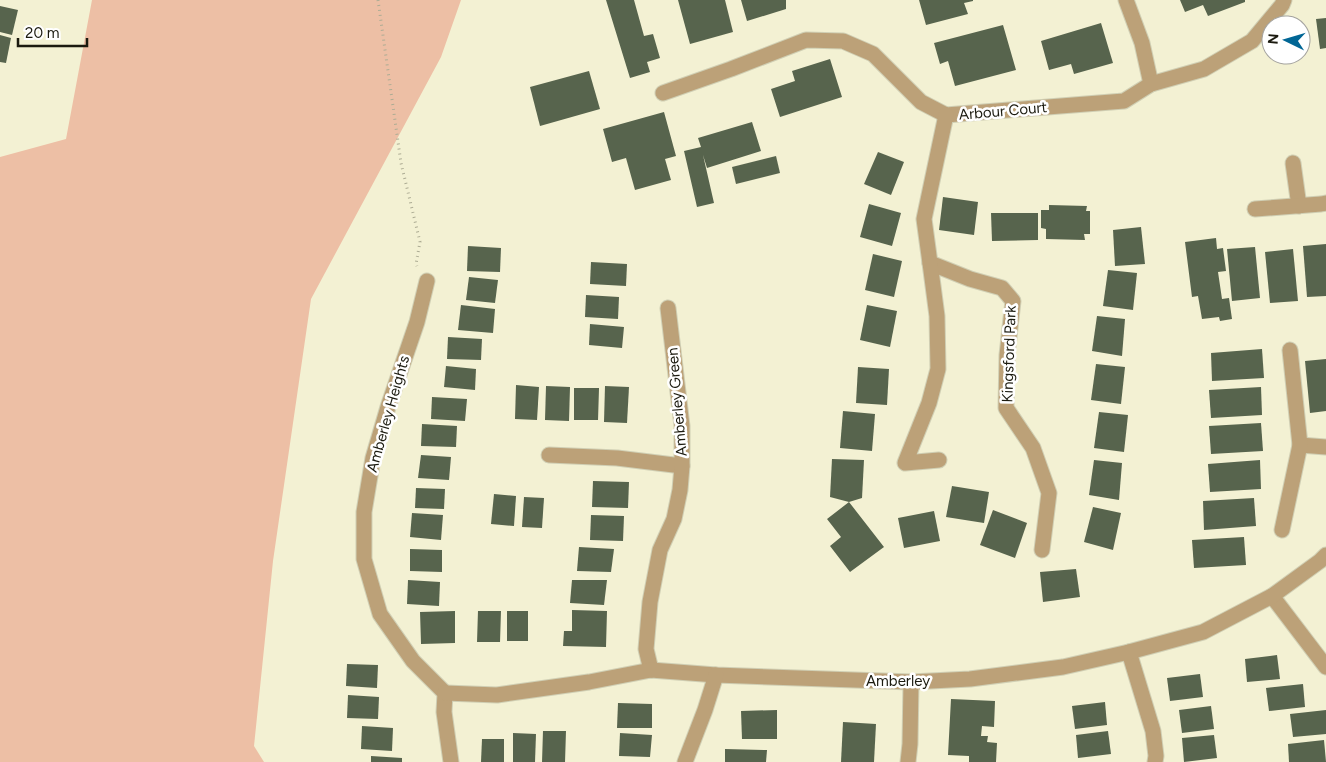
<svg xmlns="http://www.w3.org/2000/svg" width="1326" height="762" font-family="Figtree,sans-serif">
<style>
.green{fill:#edbfa5}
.building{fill:#57644d}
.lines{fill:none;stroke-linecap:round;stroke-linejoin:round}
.minor-casing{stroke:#d0cfb4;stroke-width:17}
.path{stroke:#adac94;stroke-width:3;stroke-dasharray:1 4;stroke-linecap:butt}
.minor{stroke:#bca178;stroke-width:15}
.labels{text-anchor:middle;stroke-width:5;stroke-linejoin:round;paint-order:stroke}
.street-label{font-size:15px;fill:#1b1a0f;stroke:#fff}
</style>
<rect width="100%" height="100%" fill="#f3f1d3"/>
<!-- green -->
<path class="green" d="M92,0H461L441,57L311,299L273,561L254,746L264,762H0V157L66,139Z"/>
<!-- building -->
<g class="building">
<path d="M606,0H634L644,36L653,34L660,58L647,62L650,72L630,78Z"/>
<path d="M678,0H725L733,32L690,44Z"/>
<path d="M741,0H786V9L747,21Z"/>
<path d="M919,0H973V1L964,3L968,14L926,25Z"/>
<path d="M1180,0H1245V2L1208,16L1203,5L1185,12Z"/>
<path d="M0,6L18,10L12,35L0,32Z"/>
<path d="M1326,18V48L1320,49L1316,19Z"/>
<path d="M1101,23L1113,63L1074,74L1071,64L1049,70L1041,41Z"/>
<path d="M1003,25L1016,70L955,86L948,61L940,64L934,43Z"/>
<path d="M0,35L11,38L6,63L0,62Z"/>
<path d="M830,59L842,97L780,117L771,89L795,81L792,71Z"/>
<path d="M589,71L600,109L540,126L530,87Z"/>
<path d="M664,112L676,156L665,159L671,180L635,190L626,158L612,162L603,129Z"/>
<path d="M752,122L761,151L707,168L703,155L714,203L697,207L684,151L701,147L698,138Z"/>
<path d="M878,152L904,162L891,195L864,184Z"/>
<path d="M776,156L780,173L736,184L732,167Z"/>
<path d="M943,197L978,202L974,235L939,230Z"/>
<path d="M869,204L901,213L892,246L860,237Z"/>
<path d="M1049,205L1087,206L1086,211H1090V234H1084L1085,240L1046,239V229L1041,228V210H1049Z"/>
<path d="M991,213H1038V240L992,241Z"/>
<path d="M1141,227L1145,264L1115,266L1113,230Z"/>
<path d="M1216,238L1217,249L1223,248L1226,271L1218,272L1222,299L1229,298L1232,319L1220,321L1219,317L1202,319L1198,296L1192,297L1185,242Z"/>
<path d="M1326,244V296L1307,297L1303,246Z"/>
<path d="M468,246L501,248L500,272L467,271Z"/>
<path d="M1255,247L1260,298L1232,301L1227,249Z"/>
<path d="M1293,249L1298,301L1270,303L1265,252Z"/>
<path d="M873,254L902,261L894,297L865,290Z"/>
<path d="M591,262L627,264L626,286L590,284Z"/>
<path d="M1108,270L1137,273L1133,310L1103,306Z"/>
<path d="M469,277L498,280L495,303L466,300Z"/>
<path d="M586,295L619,297L618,319L585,317Z"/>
<path d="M461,305L495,309L493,333L458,330Z"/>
<path d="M867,305L897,311L890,347L860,340Z"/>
<path d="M1097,316L1125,319L1122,356L1092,351Z"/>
<path d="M590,324L624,327L622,348L589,345Z"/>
<path d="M448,337L482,339L481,360L447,359Z"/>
<path d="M1262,349L1264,378L1212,381L1211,353Z"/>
<path d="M1326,359V411L1310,413L1305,361Z"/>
<path d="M1096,364L1125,367L1121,404L1091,400Z"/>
<path d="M446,366L476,369L475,390L444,387Z"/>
<path d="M858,367L889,369L887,405L856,403Z"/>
<path d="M516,385L539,387L537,420L515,419Z"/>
<path d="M546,386L570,387L569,421L545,420Z"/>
<path d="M605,386L629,387L627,423L604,422Z"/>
<path d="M1261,387L1262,415L1211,418L1209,390Z"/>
<path d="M574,388H599L598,420H574Z"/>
<path d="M432,397L467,399L465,421L431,419Z"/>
<path d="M843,411L875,414L872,451L840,448Z"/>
<path d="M1099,412L1128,415L1124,452L1094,448Z"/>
<path d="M1261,423L1263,451L1211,454L1209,426Z"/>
<path d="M422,424L457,426L456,447L421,446Z"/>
<path d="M421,455L451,457L449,480L418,478Z"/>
<path d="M832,459L864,460L862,498L849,502L830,497Z"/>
<path d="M1094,460L1122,463L1119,500L1089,495Z"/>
<path d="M1260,460L1261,489L1210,492L1208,464Z"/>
<path d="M593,481L629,482L628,508L592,507Z"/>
<path d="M952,486L989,492L984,523L946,517Z"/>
<path d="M416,488L445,489L444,509L415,508Z"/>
<path d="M494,494L516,496L514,526L491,524Z"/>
<path d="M524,497L544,498L542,528L522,527Z"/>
<path d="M1254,498L1256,526L1204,530L1203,501Z"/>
<path d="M849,502L884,547L850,572L830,546L841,537L827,519Z"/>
<path d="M1093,507L1121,513L1113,550L1084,542Z"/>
<path d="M993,510L1027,523L1015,558L980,545Z"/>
<path d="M934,511L940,541L904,548L898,518Z"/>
<path d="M412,513L443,515L441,540L410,537Z"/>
<path d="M591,515L624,516L623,541L590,540Z"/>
<path d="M1244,537L1246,565L1194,568L1192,540Z"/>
<path d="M579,547L614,549L611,572L577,571Z"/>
<path d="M410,549L442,550V572L410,571Z"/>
<path d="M1076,569L1080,597L1043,602L1040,572Z"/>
<path d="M408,580L440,582L439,606L407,604Z"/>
<path d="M572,580H607L604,605L570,603Z"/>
<path d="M572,610L607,611L606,647L563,646L564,631H572Z"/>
<path d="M455,611V643L421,644L420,612Z"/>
<path d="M478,611H501L500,642H477Z"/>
<rect x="507" y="611" width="21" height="30"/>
<path d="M1277,655L1280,679L1247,682L1245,659Z"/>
<path d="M347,664L378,665L377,688L346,686Z"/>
<path d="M1200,674L1203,697L1170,701L1167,678Z"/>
<path d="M1303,684L1305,707L1269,711L1266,688Z"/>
<path d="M348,695L379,697L378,719L347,718Z"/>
<path d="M951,699L995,701L994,727L982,726L981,736H988L987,742L997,743L996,762H969V756L948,755Z"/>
<path d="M1105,702L1107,725L1075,729L1072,706Z"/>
<path d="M618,703L652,704V728H617Z"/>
<path d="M1211,706L1214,729L1182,733L1179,710Z"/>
<path d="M777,710V739H742L741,711Z"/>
<path d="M1326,710V734L1293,737L1290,714Z"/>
<path d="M843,722L876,724L874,762H841Z"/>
<path d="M362,726L393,728L392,751L361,749Z"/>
<path d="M543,731H566L565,762H542Z"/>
<path d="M1108,731L1111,754L1078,758L1076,735Z"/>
<path d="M513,733L536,734L535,762H513Z"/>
<path d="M620,733L652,735L650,757L619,756Z"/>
<path d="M1214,735L1217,758L1184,762L1182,738Z"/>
<path d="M482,739H504V762H481Z"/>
<path d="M1324,740L1326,762H1289L1288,744Z"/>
<path d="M725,749L767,750L766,762H725Z"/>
<path d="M371,756L402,758V762H371Z"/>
</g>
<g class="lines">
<defs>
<g id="minor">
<path d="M1126,0L1142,43L1151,84"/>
<path d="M663,93L731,69L806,40L843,41L873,54L921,102L946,115L1124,101L1151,84L1204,69L1252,41L1282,5L1284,0"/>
<path d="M946,115L924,219L930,263L970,279L1002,288L1013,301L1007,355L1006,408L1033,448L1049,493L1042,550"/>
<path d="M1293,163L1299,206"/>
<path d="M1255,209L1321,204L1326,203"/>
<path d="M930,263L937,316L938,369L929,403L905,463L939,460"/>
<path d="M427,281L417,322L388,407L373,458L364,512V559L380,614L413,661L445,693L444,712L451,762"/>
<path d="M1300,445L1326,447"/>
<path d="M549,455L617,458L682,466"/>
<path d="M1282,530L1300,445L1290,350"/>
<path d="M1272,596L1326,667"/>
<path d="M1129,652L1153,731L1156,756L1155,762"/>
<path d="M651,670L646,649L650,602L660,550L674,519L680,490L682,466V426L668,308"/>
<path d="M445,693L497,695L589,682L651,670L716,675L911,682L970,679L1063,667L1129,652L1203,632L1272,596L1320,561L1326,555"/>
<path d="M685,762L705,710L716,675"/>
<path d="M908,762L910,744L911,682"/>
</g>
</defs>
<!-- minor casing -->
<use href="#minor" class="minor-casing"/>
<!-- path -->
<path class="path" d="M378,0L401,163L420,242L416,264L417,266"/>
<!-- minor -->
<use href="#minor" class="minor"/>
</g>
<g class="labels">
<!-- street labels -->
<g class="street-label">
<text transform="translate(1003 111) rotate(-5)" y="5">Arbour Court</text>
<text transform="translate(1009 354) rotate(-88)" y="5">Kingsford Park</text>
<text transform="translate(677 402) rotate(-95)" y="5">Amberley Green</text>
<text transform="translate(388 414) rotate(-74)" y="5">Amberley Heights</text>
<text x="898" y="686">Amberley</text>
</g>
</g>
<!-- north arrow -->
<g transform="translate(1286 40) rotate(275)"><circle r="24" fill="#ffffff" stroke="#a4a39f"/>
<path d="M0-4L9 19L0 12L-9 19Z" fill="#016695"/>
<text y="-8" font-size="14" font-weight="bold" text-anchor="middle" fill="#1b1a0f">N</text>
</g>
<!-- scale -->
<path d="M18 38v8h69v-8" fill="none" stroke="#1b1a0f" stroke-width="2.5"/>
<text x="25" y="38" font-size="15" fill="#1b1a0f" stroke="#ffffff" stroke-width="4" paint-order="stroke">20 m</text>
</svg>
